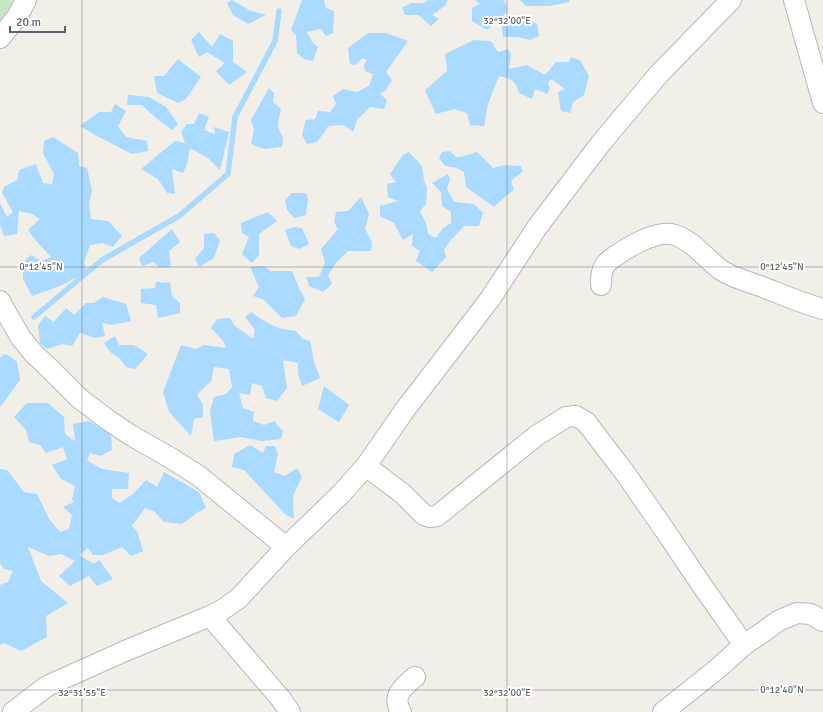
<svg xmlns="http://www.w3.org/2000/svg" width="823" height="712" font-family="Signika,sans-serif">
<style>
.green{fill:#c5e8c5}
.water{fill:#aadaff}
.lines{fill:none;stroke-linecap:round;stroke-linejoin:round}
.stream{stroke:#aadaff;stroke-width:5.5}
.street-casing{stroke:#b5b8bc;stroke-width:22}
.street{stroke:#fff;stroke-width:20}
.ticks{fill:none;stroke:#5f6368;stroke-width:1;stroke-opacity:0.45}
.ticks-label{font-size:10px;text-anchor:middle;fill:#5f6368;stroke:#fff;stroke-width:4;stroke-linejoin:round;paint-order:stroke}
</style>
<rect width="100%" height="100%" fill="#f1efe8"/>
<!-- green -->
<path class="green" d="M0,0H17L0,26Z"/>
<!-- water -->
<g class="water">
<path d="M232,0L251,11L266,15L248,24L233,15L227,3Z"/>
<path d="M302,0H324L326,8L334,11L333,33L326,36L321,29L307,32L313,43L318,47L313,61L304,59L297,53L296,35L291,30Z"/>
<path d="M428,0H448L445,6L432,15L439,19L431,26L418,15H405L402,8L411,3H424Z"/>
<path d="M475,0H504L508,11L487,30L472,21V8L480,4Z"/>
<path d="M520,0H570L569,2L549,6H526Z"/>
<path d="M525,17L537,24L539,36L530,40L518,37H503L502,26L517,22Z"/>
<path d="M199,32L212,47L220,34L233,41V62L247,72L229,85L216,71L225,63L207,52L199,57L191,40Z"/>
<path d="M368,33H386L408,41L386,72L392,80L386,90L380,94L387,100L384,109L370,107L357,120L353,132L344,125L329,126L317,142L307,144L302,135L306,120L315,119L318,111L330,112L336,104L333,96L343,89L357,92L369,86L373,74L365,71L364,65L367,60L363,58L355,65L350,64L348,48Z"/>
<path d="M474,40L491,41L498,52L508,49L511,55L509,69L527,65L545,75L556,62H569L571,57L580,60L589,76L584,95L573,102L570,113L561,111L558,92L565,89L551,79L548,82L550,89L547,94L535,89L532,99L519,93C516,80 511,79 499,76L488,104L484,126L470,125L467,113L454,109L436,114L432,106L425,90L447,71L445,54Z"/>
<path d="M178,59L201,77L186,99L178,103L157,93L154,76H164Z"/>
<path d="M269,88L274,93L273,102L281,109L278,122L279,130L283,137L282,147L264,149L251,144L254,130L251,120Z"/>
<path d="M128,95L149,97L166,107L178,124L172,130L157,119L142,105H127Z"/>
<path d="M115,104L126,111L118,126L126,137L147,141L148,151L132,154L95,135L80,126L99,112H111Z"/>
<path d="M199,113L209,117L204,130L215,134L214,127L229,132L220,170L208,158L190,148L187,164L183,173L172,169L175,194L167,193L158,179L141,169L175,141L185,143L181,132L187,124H194Z"/>
<path d="M53,137L78,153L79,166L87,168L92,191L89,203L91,219L108,221L122,236L113,247L102,243L90,245L84,262L87,272L60,286L32,296L23,279V263L31,255L42,261L51,257L37,242L28,230L40,219L32,214L19,211L17,234L4,236L0,225V203L7,217L13,212L2,193L4,187L17,180L19,170L36,164L43,183L52,184L54,174L43,153L44,141Z"/>
<path d="M450,151L456,157H461L477,152L493,168L505,165L521,166L523,171L511,181L514,189L494,207L466,187L464,172L457,168L445,166L439,158L442,152Z"/>
<path d="M409,152L422,166L424,180L427,188L426,204L420,211L426,223L428,234L436,238L442,229L451,223V212L442,206L441,192L432,183L448,174L450,179L447,189L454,202L474,204L483,213L479,226H464L450,241L444,250L446,257L432,272L416,261L420,251L412,246L413,234L403,240L394,223L380,216V206L398,201L388,197L387,184L396,182L390,174L403,155Z"/>
<path d="M292,193H306L308,199L306,215L294,218L287,210L285,200Z"/>
<path d="M361,197L369,214L365,229L372,242L371,251H348L336,263L328,275L332,284L323,292L309,286L306,277H319L325,262L321,249L338,229L334,222L336,212L348,211Z"/>
<path d="M268,212L277,221L259,234V255L252,263L242,254L249,237L242,233L241,223Z"/>
<path d="M294,227L302,228L309,244L299,249L291,246L285,230Z"/>
<path d="M172,229L180,242L169,251L171,267L159,268L154,262L142,266L139,258Z"/>
<path d="M214,233L220,240L214,258L199,267L195,259L204,248V234Z"/>
<path d="M264,266L270,271H292L300,290L305,299L296,316L282,318L264,300L253,296L259,287L250,267Z"/>
<path d="M156,282L170,283L172,296L180,303V313L158,318L156,305L141,303V289L155,288Z"/>
<path d="M103,297L126,304L131,321L112,325L102,323L105,336L95,338L80,333L72,346L62,344L47,349L40,343L38,325L45,316L54,322L66,308L74,315L86,303H94Z"/>
<path d="M251,312C268,324 275,329 296,331L303,339L310,341L314,362L320,378L302,386L298,373V363L283,360L287,388L277,401L266,398L262,386L252,383L250,395L239,393L243,408L254,412L253,421L264,425L274,421L283,431L281,439L262,441L241,437L214,441L210,411L214,397L226,394L232,387L229,369L214,367L211,381L197,395L203,405V417L194,419L191,436L169,412L163,392L181,345L196,349L204,345L226,348L224,342L211,328L217,319L230,318L234,325L253,339L255,330L245,317Z"/>
<path d="M115,336L119,345H134L148,354L135,369L126,367L120,359L110,352L104,343Z"/>
<path d="M4,354L8,355L17,362L20,380L1,406H0V358Z"/>
<path d="M324,386L349,405L339,422L318,409Z"/>
<path d="M27,403H48L64,417L65,434L75,441L73,424L89,421L111,434L112,450L101,456L90,453L87,460L102,469L129,473L128,489H112V498L119,503L133,494L146,480L157,487L164,472L199,492L206,508L198,512L182,524L164,522L155,512L145,508L132,526L137,531L143,551L131,556L122,547L103,555H93L88,548L79,555L94,564L99,560L113,579L97,586L89,576L70,586L59,576L75,561L61,554L49,556L28,547L41,581L68,603L46,616L47,637L21,651L4,643L0,645V585L8,582L13,571L4,569L0,563V469L7,470L24,492L37,494L49,519L60,532L69,529L72,515L63,507L74,502L72,499L75,486L61,479L52,465L67,459L63,447L46,453L40,445L29,442L26,430L14,417Z"/>
<path d="M250,445L263,453L266,446H275L278,454L274,472L285,476L297,468L302,477L293,496L294,519L286,515L244,470L232,467L234,454Z"/>
</g>
<g class="lines">
<!-- stream -->
<path class="stream" d="M34,317L102,260L179,216L228,174L235,117L275,41L279,11"/>
<defs>
<g id="street">
<path d="M794,0L823,103"/>
<path d="M0,38L17,17L26,0"/>
<path d="M601,285C601,277 601,271 605,265C607,262 611,259 614,257C628,247 658,229 675,235C693,241 706,259 721,270C733,278 747,281 760,286C781,294 801,303 823,309"/>
<path d="M0,301L7,314L21,338L34,354L46,365L79,398L108,420L132,436L169,457L199,476L286,547"/>
<path d="M366,466L403,494L424,515L430,517L437,516L536,436L566,417L576,416L586,422L625,473L664,529L701,584L744,645L766,630L778,621L797,613L811,614L823,621"/>
<path d="M210,616L281,699L290,712"/>
<path d="M13,712L47,686L125,651L210,616L222,610L239,598L286,547L341,494L366,466L404,411L490,299L538,226L601,143L659,74L731,0"/>
<path d="M401,712C391,696 403,687 415,677"/>
<path d="M663,712L716,670L744,645"/>
</g>
</defs>
<!-- street casing -->
<use href="#street" class="street-casing"/>
<!-- street -->
<use href="#street" class="street"/>
</g>
<!-- ticks -->
<path class="ticks" d="M82,0V712M507,0V712M0,267H823M0,690H823"/>
<g class="ticks-label">
<text x="507" y="24">32°32'00"E</text>
<text x="41" y="270">0°12'45"N</text>
<text x="782" y="270">0°12'45"N</text>
<text x="782" y="693">0°12'40"N</text>
<text x="82" y="696">32°31'55"E</text>
<text x="507" y="696">32°32'00"E</text>
</g>
<!-- scale -->
<path d="M10 26v6h55v-6" fill="none" stroke="#5f6368" stroke-width="2"/>
<text x="16" y="26" font-size="12" fill="#5f6368" stroke="#ffffff" stroke-width="3" paint-order="stroke">20 m</text>
</svg>
